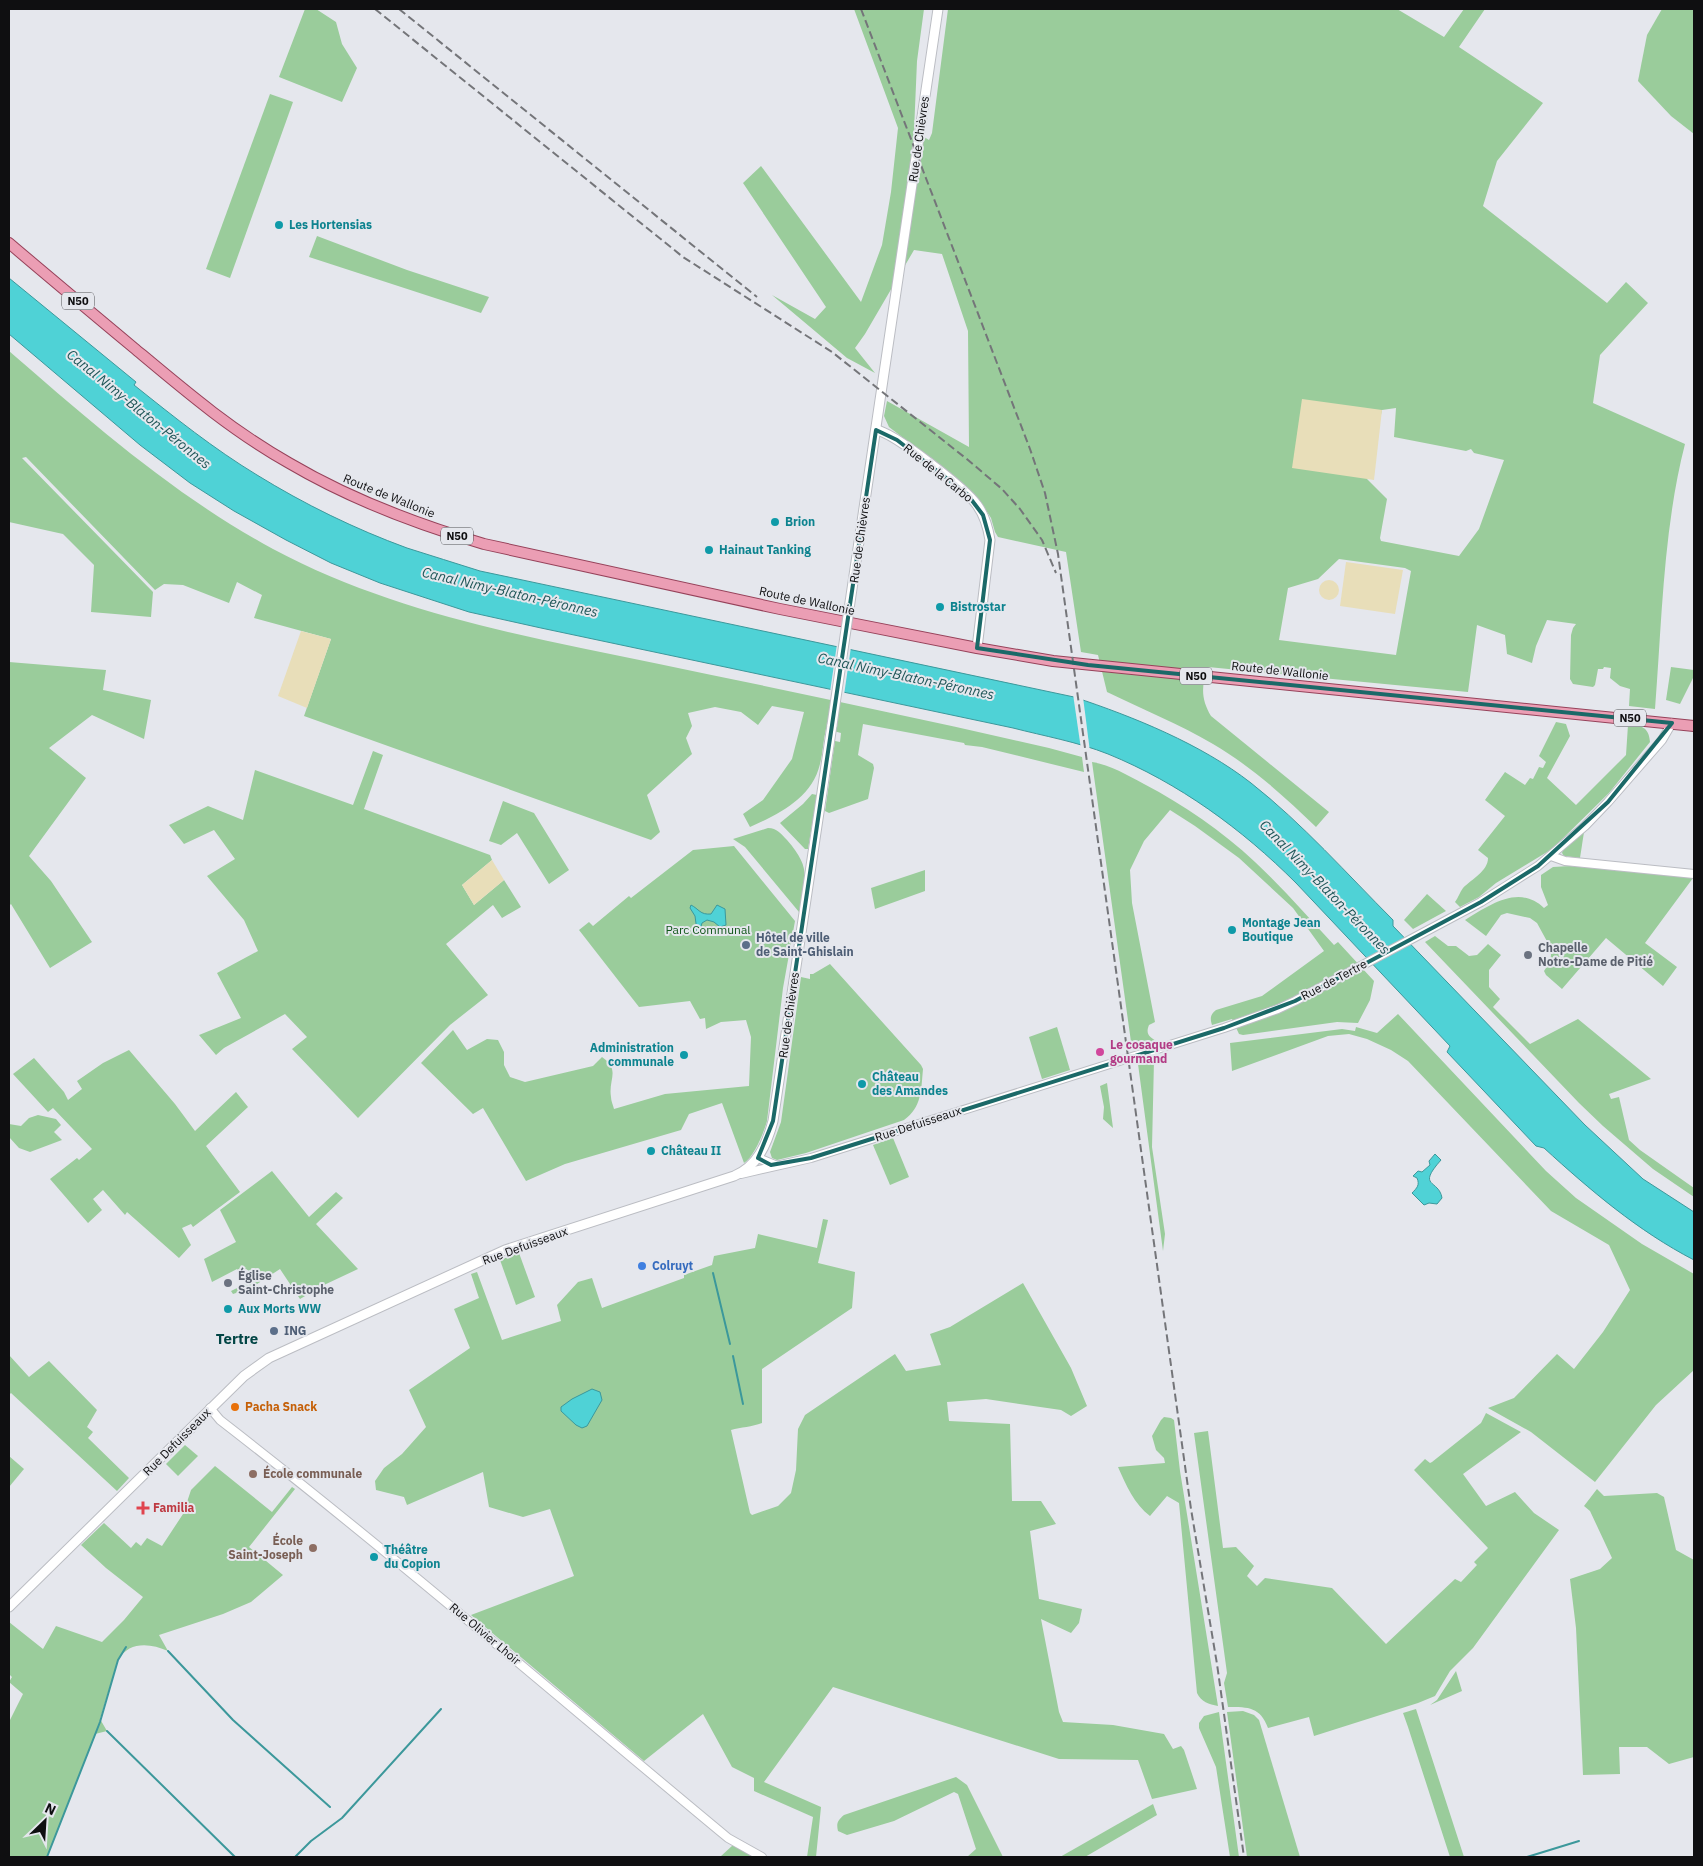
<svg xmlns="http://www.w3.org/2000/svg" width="1703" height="1866" font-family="'IBM Plex Sans',sans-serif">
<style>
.green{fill:#9acc9b;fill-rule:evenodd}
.sand{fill:#e8deb9}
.water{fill:#4fd2d6;stroke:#3c989b}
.pier{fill:#e5e7ed}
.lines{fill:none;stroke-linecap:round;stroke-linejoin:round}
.stream{stroke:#3c989b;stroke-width:2}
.tertiary-casing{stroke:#bbbdc3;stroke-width:10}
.secondary-casing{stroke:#bbbdc3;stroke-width:11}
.primary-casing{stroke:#96425a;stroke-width:12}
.tertiary{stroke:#fff;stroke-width:8}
.secondary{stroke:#fff;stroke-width:9}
.primary{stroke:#eb9eb4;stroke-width:10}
.rail{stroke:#747579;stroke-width:2;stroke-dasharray:8 4;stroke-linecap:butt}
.secondary-bridge-casing{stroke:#bbbdc3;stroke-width:11;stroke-linecap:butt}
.secondary-bridge{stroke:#fff;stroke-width:9}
.marked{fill:none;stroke:#1b6968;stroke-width:4;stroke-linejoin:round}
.culture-dot{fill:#0f9aa8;stroke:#e5e7ed;stroke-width:2}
.service-dot{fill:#5c6f8a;stroke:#e5e7ed;stroke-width:2}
.worship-dot{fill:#6b7280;stroke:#e5e7ed;stroke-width:2}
.hotel-dot{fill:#d1479c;stroke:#e5e7ed;stroke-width:2}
.shop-dot{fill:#3f7fe0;stroke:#e5e7ed;stroke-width:2}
.food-dot{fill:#e8710a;stroke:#e5e7ed;stroke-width:2}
.education-dot{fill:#8d6e63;stroke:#e5e7ed;stroke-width:2}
.health-dot{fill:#e0444e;stroke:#e5e7ed;stroke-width:2}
.labels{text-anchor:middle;stroke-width:4;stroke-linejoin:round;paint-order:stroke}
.shield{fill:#e5e7ed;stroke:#4f5053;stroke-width:1}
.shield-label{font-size:11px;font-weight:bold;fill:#0f0f11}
.street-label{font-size:12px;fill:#0f0f11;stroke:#e5e7ed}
.culture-label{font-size:12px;font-weight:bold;fill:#0d838f;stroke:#e5e7ed;text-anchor:start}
.park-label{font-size:12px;fill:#105619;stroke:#e5e7ed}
.service-label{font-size:12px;font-weight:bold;fill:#4e5e75;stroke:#e5e7ed;text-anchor:start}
.worship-label{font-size:12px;font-weight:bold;fill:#5b616d;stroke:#e5e7ed;text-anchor:start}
.hotel-label{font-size:12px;font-weight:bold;fill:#b23c85;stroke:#e5e7ed;text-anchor:start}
.shop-label{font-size:12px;font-weight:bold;fill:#366cbe;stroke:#e5e7ed;text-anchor:start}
.food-label{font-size:12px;font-weight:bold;fill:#c56008;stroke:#e5e7ed;text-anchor:start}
.education-label{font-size:12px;font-weight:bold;fill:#785e54;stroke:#e5e7ed;text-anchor:start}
.health-label{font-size:12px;font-weight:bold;fill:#be3a42;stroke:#e5e7ed;text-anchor:start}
.water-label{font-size:14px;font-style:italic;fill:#1f5658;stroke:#e5e7ed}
.quarter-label{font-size:15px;font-weight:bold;fill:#024545;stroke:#e5e7ed}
</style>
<rect width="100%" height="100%" fill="#e5e7ed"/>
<!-- green -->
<g class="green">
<path d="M305,9H316L336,22L342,44L357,68L342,102L279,77Z"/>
<path d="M854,9H924L917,61L914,131L929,140L932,133L948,9H1397L1444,37L1464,9H1485L1459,47L1543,103L1497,161L1483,206L1607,303L1626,282L1648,303L1600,355L1593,403L1685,444C1663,530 1662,621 1655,709L1629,706L1630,689L1620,686L1610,678L1611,668L1604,667L1603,669H1598L1595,685L1593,687L1573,684L1570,679L1571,635L1573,628L1576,624L1547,620L1536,646L1532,663L1507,654L1505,635L1477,625L1468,692L1208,667C1201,686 1201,699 1211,716L1329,812L1316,827C1284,796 1252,767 1213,744C1179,724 1142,709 1107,692L1098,655L1081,652L1066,552L998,537L995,532L991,518L980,501L961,482L889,427L884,416L887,401L969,447L968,331L942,254L914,250L865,334L855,348L875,373L847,358L772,295L815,319L826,307L743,183L761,166L861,302L882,245L891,192L898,128ZM1396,408L1394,437L1466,451L1471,449L1474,453L1504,460L1479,529L1459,556L1381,541L1380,538L1387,499L1367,479L1382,410ZM1339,559L1405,568L1411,571L1396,655L1279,640L1288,588L1318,579Z"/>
<path d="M1662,9H1694V134L1671,116L1638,81L1647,35Z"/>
<path d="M270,94L293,102L230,278L206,269Z"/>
<path d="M317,236L407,270L489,297L481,313L309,257Z"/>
<path d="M9,351C92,423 175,496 273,549C393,613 527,637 659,664C789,691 919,718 1049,748L1082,757L1084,772L982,747L965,745L964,743L863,724L858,755L873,764L874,768L868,799L829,813L825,811L835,741L840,742L841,733L826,729C823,741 823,753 820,764C812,798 779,814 750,827L743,814L763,800L792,759L804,712L772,706L758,725L741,712L715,707L688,713L692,726L686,738L692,754L647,795L660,832L651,840L304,716L331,639L254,618L262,595L237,582L229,603L183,585L164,584L155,590L26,457L22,458L153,592L151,617L91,612L94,565L63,534L9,522Z"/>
<path d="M9,662L106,670L103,690L151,700L144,739L92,715L49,748L86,778L29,856L51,881L92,942L50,968L11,904L9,906Z"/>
<path d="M1671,667L1694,670V676L1680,704L1666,700Z"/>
<path d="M1556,722L1566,724L1570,736L1547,778L1576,805L1626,755L1628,725C1641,725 1649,727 1650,742L1609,793L1552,849L1496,883L1479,897L1460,907L1455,902C1458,898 1460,892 1463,888C1472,879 1488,871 1488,858L1478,850L1505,816L1485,800L1505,772L1525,785L1530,778L1533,779L1539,767L1543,768L1546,762L1539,756Z"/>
<path d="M373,751L383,755L364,809L490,855L492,860L462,885L474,905L504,880L521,907L502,918L493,905L446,944L488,995L450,1025L358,1118L292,1049L307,1037L285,1014L224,1048L216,1055L199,1035L241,1018L217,973L258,951L244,920L207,876L235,859L214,830L184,844L169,825L208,806L243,820L255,770L353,805Z"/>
<path d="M1092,762C1111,765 1127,775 1144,784C1184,805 1222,831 1255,862C1283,888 1308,917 1334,945L1338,942L1374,981L1370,1000L1358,1023L1337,1022L1243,1035L1239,1034L1232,1019L1212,1025C1210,1018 1210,1015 1216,1010L1262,996L1324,951L1293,908L1239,858L1195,826L1170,810L1144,841L1130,870L1132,903L1155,1022L1149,1025C1145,1035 1150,1037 1158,1042L1152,1044L1146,1041L1140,1047L1132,1049Z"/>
<path d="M812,794L817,795L808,849H805L780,823L803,804Z"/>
<path d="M503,801L534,813L569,870L549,884L517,833L501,845L489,841Z"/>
<path d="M768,828C777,828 781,834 787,840C812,869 805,877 799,912L745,847L733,839Z"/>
<path d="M1584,832L1580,858L1564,856L1562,853L1563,850Z"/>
<path d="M734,846L795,921L783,988L767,1121C764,1132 754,1157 744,1163L722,1103L689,1114L681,1130L565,1164L526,1181L483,1108L473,1114L421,1063L453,1030L467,1050L487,1039L498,1040L504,1052V1065L510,1077L525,1082L593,1066L602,1057C621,1070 608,1079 611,1097C611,1101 613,1105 614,1109L665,1094L749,1086L751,1037L746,1020L721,1022L706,1029L705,1018L700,1019L690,1001L639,1007L579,930L589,922L593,926L629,896L631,898L693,850Z"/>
<path d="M1570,866L1693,878L1645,943L1677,967L1663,986L1606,938L1562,989L1546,975L1544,971L1550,962L1551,955L1549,945L1537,923L1530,918L1507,913L1501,915L1486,936L1465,920C1490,905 1519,884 1544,908L1548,905L1541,887V875L1553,867Z"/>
<path d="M925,870V891L875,909L871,888Z"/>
<path d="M1427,894L1446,911L1413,929L1404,920Z"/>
<path d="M1435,936L1448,946H1456L1469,956L1477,955L1488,944L1501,955L1489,970V987L1500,999L1493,1007L1530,1044L1578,1019L1651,1079L1609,1094L1611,1099L1619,1097L1629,1140L1640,1150L1694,1188V1197L1653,1169L1603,1126L1579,1103L1425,942Z"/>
<path d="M830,964L921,1065L923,1069C921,1090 922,1107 904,1120L806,1153L777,1160L772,1158L770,1152L781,1122L801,977L810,979V974H813Z"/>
<path d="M1398,1014L1546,1171L1576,1198L1642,1244L1694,1274V1370L1656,1405L1595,1482L1531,1432L1488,1408L1514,1398L1557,1354L1574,1369L1603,1332L1630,1290L1609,1245L1551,1211L1408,1061L1391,1050L1367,1039L1349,1034L1328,1036L1232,1071L1230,1043L1342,1029L1355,1031L1356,1027L1377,1033Z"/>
<path d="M1057,1027L1070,1070L1042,1079L1029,1037Z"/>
<path d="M129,1050L175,1104L195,1131L236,1092L248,1107L206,1146L240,1192L193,1227L191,1224L182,1228L191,1245L179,1258L127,1212L125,1215L103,1190L93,1199L102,1210L88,1223L50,1179L77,1158L79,1160L92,1149L53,1108L48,1112L13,1074L34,1058L64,1092L68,1100L82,1089L77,1081L103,1063Z"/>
<path d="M1154,1060L1152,1147L1165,1234L1163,1251L1138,1064Z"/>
<path d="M1107,1083L1113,1128L1103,1119L1104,1107L1100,1086Z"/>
<path d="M38,1115L56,1119L61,1125L54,1132L62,1140L30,1152L19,1148L9,1137V1124L21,1126L29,1118Z"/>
<path d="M893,1138L909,1177L890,1185L873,1145Z"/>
<path d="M272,1171L309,1217L336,1192L343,1198L316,1224L358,1269L324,1285L300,1299L280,1269L251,1288L233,1294L231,1291L245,1284L243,1280L250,1277L249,1271L246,1269L239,1273L237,1269L212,1282L204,1259L236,1242L220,1210Z"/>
<path d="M823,1219L828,1220L818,1263L855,1272L852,1308L762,1369V1423C752,1427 741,1427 731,1430L750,1513L752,1515L778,1506L791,1493L796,1470L798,1429L805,1415L895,1354L906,1371L941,1365L930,1334L950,1327L1023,1283L1071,1368L1087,1406L1071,1416L1061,1410L986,1399L947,1402L949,1421L1010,1424L1012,1501H1041L1056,1524L1030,1531L1039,1599L1082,1609L1079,1623L1071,1633L1041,1619L1059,1712L1063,1722L1113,1725L1164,1734L1173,1749L1181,1746L1184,1750L1197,1789L1152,1799L1138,1760L1059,1759L833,1687L764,1782L821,1807L816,1857H807L813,1817L754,1791V1778L732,1767L703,1714L644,1761L471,1615L574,1576L550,1509L523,1517L489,1507L483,1472L407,1505L404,1497L376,1490L375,1481L384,1468L402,1454L426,1427L409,1390L470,1348L454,1309L479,1298L471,1274L477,1272L502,1340L561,1321L557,1305L578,1282L592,1278L602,1308L684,1278V1275L712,1265L714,1256L755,1248L758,1234L817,1248Z"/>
<path d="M519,1253L535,1297L516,1305L500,1260Z"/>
<path d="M9,1355L29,1377L49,1361L97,1410L87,1427L93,1432L88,1438L129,1478L117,1491L11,1393L9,1395Z"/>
<path d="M1486,1413L1521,1432L1463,1474L1486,1506L1515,1492L1534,1513L1559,1530L1473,1648L1450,1671L1435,1696L1418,1703L1314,1736L1309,1717L1268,1728C1260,1707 1249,1707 1228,1707L1224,1683L1227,1673L1194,1433L1208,1431L1223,1548L1236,1547L1254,1566L1247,1576L1257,1586L1265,1578L1332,1588L1386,1644L1455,1579L1461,1582L1477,1565L1474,1562L1488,1548L1414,1470L1425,1459L1430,1463L1432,1462L1481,1423Z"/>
<path d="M1164,1417L1171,1418L1174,1420L1180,1471L1218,1706C1209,1704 1201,1702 1197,1693L1179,1503L1167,1496L1150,1516C1134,1504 1126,1485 1118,1467L1165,1463L1164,1458L1156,1450L1152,1436L1161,1420Z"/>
<path d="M185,1445L198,1456L178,1476L166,1464Z"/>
<path d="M9,1456L24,1469L9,1487Z"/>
<path d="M215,1466L272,1512L292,1487L295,1489L249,1547L283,1575L251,1602L223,1614L159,1635L168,1651C150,1643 129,1641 118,1660L100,1719L107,1731L95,1734L47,1857H9V1722L23,1694L9,1682L12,1677L9,1674V1622L43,1649L56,1626L102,1642L124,1620L143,1597L106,1568L81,1545L104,1523L131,1548L136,1542L141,1546L147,1538L162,1546L183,1514L191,1490Z"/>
<path d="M1597,1489L1604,1496L1657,1493L1664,1497L1676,1550L1694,1560V1757L1669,1764L1647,1747H1619L1620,1774L1583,1775L1576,1628L1570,1579L1600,1569L1612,1558L1590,1511L1584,1506Z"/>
<path d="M1456,1671L1462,1691L1430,1705L1437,1700Z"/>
<path d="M1416,1709L1464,1857H1450L1408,1727L1403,1713Z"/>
<path d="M1243,1711L1254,1715L1259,1720L1300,1857H1247L1227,1712Z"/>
<path d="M1219,1712L1239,1857H1230L1216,1767L1199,1728V1723L1204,1716Z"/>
<path d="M956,1777L967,1785L1003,1857H967L976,1849L958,1794L954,1792L894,1821L847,1835L838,1831C836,1823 838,1820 844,1815Z"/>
<path d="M1153,1804L1157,1815L1085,1857H1060Z"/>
<path d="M733,1845L751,1854L749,1857H720Z"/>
</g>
<!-- sand -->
<g class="sand">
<path d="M1302,399L1382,410L1374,480L1292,468Z"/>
<path d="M1346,562L1403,570L1395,614L1340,606Z"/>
<circle cx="1329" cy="590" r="10"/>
<path d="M301,631L331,639L307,708L278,696Z"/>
<path d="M492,860L504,880L474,905L462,885Z"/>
</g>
<!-- water -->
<g class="water">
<path d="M9,278L136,382L134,385C174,417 214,449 257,475C304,504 355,529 407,548C431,556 456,563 480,571L1074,697C1134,717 1201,744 1251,783C1303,824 1347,874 1393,920V926L1585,1125L1643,1179L1694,1212V1260C1638,1231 1590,1190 1544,1148L1536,1146L1447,1052L1450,1046L1296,883C1242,829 1179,783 1108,754C1078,742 1044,736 1013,728L541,628L469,612L380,583L331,563L286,540L234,511L190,483L140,445L9,334Z"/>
<path d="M691,905C699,909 700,915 711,914L717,905L725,909L726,925L720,927L714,922L707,920L702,923L700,930L697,931L695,916L690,908Z"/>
<path d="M1435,1154L1441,1160C1416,1188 1439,1179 1442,1198L1437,1204L1429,1203L1424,1205L1412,1193C1417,1188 1420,1185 1417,1178L1413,1176L1418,1171L1422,1172L1430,1165L1429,1161Z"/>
<path d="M592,1389L600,1392L602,1400L587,1426L582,1428L576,1425L561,1411V1407L572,1399Z"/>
</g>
<!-- pier -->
<g class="pier">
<path d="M837,644L851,647L844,695L830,692Z"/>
<path d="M1073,694L1083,697L1090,752L1081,749Z"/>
</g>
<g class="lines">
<!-- stream -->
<g class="stream">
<path d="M713,1273L730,1344"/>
<path d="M733,1356L743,1404"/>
<path d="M168,1651L233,1720L330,1807"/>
<path d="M107,1731L235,1857"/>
<path d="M47,1857L100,1722L118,1660L126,1647"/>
<path d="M295,1857L311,1841L342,1818L441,1709"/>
<path d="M1527,1857L1579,1841"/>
</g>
<defs>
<g id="tertiary">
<path d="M1551,856L1565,861L1694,874"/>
<path d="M758,1158L775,1165"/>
<path d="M741,1174L811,1158L1224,1028L1278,1009L1295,1001L1481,902L1538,866L1585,826L1608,802L1662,740L1672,723"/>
<path d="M210,1408L220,1420C393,1554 559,1698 728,1838L762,1857"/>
</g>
<g id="secondary">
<path d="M876,430C893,432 966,489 977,505C985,516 988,527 990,540L977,648"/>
<path d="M849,609L938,9"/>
<path d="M9,1607L244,1376L269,1358L505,1250L734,1176C757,1167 767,1144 773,1121L832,725"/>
</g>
<path id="primary" d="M9,243C50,278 92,313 134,348C183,389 232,431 289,463C350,499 416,524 484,544L780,609L977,648L1053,661L1694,726"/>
</defs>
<!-- tertiary casing -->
<use href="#tertiary" class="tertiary-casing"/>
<!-- secondary casing -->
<use href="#secondary" class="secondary-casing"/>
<!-- primary casing -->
<use href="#primary" class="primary-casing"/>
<!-- tertiary -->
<use href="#tertiary" class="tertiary"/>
<!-- secondary -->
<use href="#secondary" class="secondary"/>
<!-- primary -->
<use href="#primary" class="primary"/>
<!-- rail -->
<g class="rail">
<path d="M375,9L683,257L832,352L968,460L1002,489L1020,509L1042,540L1056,573"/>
<path d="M399,9L757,297"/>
<path d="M861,9L1030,449L1045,493L1058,554L1191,1509L1217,1664L1244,1857"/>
</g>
<defs>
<path id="secondary-bridge" d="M832,725L849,609"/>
</defs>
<!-- secondary-bridge casing -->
<use href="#secondary-bridge" class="secondary-bridge-casing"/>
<!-- secondary-bridge -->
<use href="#secondary-bridge" class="secondary-bridge"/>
</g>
<!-- marked area -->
<path class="marked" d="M876,430L897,440L967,494L983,515L990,540L977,648L1088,665L1672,723L1608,802L1538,866L1481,902L1295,1001L1224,1028L811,1158L771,1165L758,1158L773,1121Z"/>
<!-- markers -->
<g class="culture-dot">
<circle cx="279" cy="225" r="5"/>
<circle cx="775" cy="522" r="5"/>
<circle cx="709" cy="550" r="5"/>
<circle cx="940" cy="607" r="5"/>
<circle cx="1232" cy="930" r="5"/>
<circle cx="684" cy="1055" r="5"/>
<circle cx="862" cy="1084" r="5"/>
<circle cx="651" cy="1151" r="5"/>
<circle cx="228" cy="1309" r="5"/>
<circle cx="374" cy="1557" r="5"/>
</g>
<g class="service-dot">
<circle cx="746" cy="945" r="5"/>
<circle cx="274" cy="1331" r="5"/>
</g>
<g class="worship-dot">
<circle cx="1528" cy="955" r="5"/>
<circle cx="228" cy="1283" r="5"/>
</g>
<circle class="hotel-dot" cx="1100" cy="1052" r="5"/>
<circle class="shop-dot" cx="642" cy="1266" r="5"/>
<circle class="food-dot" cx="235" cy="1407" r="5"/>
<g class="education-dot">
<circle cx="253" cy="1474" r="5"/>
<circle cx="313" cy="1548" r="5"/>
</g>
<path class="health-dot" d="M140.5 1500.5h5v5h5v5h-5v5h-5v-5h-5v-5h5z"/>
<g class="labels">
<!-- shield labels -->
<g class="shield">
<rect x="62" y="292.5" width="32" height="17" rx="4"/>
<rect x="441" y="527.5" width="32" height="17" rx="4"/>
<rect x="1180" y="667.5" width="32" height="17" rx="4"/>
<rect x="1614" y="709.5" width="32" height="17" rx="4"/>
</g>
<g class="shield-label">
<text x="78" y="305">N50</text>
<text x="457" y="540">N50</text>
<text x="1196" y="680">N50</text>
<text x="1630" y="722">N50</text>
</g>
<!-- street labels -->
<g class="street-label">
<text transform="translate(919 139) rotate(-82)" y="4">Rue de Chièvres</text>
<text transform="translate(938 473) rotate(39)" y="4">Rue de la Carbo</text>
<text transform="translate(389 496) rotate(22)" y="4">Route de Wallonie</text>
<text transform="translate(860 540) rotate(-82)" y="4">Rue de Chièvres</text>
<text transform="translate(807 601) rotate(12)" y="4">Route de Wallonie</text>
<text transform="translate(1280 671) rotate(6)" y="4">Route de Wallonie</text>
<text transform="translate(1334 980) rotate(-28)" y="4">Rue de Tertre</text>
<text transform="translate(789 1015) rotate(-82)" y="4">Rue de Chièvres</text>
<text transform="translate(918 1124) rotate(-18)" y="4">Rue Defuisseaux</text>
<text transform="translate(525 1246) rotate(-20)" y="4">Rue Defuisseaux</text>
<text transform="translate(177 1442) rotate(-45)" y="4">Rue Defuisseaux</text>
<text transform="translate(485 1634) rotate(40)" y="4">Rue Olivier Lhoir</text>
</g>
<!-- culture labels -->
<g class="culture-label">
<text x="289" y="229">Les Hortensias</text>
<text x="785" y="526">Brion</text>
<text x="719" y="554">Hainaut Tanking</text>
<text x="950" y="611">Bistrostar</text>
<text x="1242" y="927">Montage Jean<tspan x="1242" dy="14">Boutique</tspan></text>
<text x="674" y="1052" text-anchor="end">Administration<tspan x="674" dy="14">communale</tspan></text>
<text x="872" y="1081">Château<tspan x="872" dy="14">des Amandes</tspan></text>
<text x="661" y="1155">Château II</text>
<text x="238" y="1313">Aux Morts WW</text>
<text x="384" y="1554">Théâtre<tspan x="384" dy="14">du Copion</tspan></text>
</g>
<!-- park labels -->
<g class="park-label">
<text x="708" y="934">Parc Communal</text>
</g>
<!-- service labels -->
<g class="service-label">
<text x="756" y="942">Hôtel de ville<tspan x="756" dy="14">de Saint-Ghislain</tspan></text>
<text x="284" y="1335">ING</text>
</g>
<!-- worship labels -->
<g class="worship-label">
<text x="1538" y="952">Chapelle<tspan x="1538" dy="14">Notre-Dame de Pitié</tspan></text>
<text x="238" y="1280">Église<tspan x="238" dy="14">Saint-Christophe</tspan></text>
</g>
<!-- hotel labels -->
<g class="hotel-label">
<text x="1110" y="1049">Le cosaque<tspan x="1110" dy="14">gourmand</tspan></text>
</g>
<!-- shop labels -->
<g class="shop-label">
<text x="652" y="1270">Colruyt</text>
</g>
<!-- food labels -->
<g class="food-label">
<text x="245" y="1411">Pacha Snack</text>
</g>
<!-- education labels -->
<g class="education-label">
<text x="263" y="1478">École communale</text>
<text x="303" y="1545" text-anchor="end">École<tspan x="303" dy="14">Saint-Joseph</tspan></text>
</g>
<!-- health labels -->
<g class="health-label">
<text x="153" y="1512">Familia</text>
</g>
<!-- water labels -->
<g class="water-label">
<text transform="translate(139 409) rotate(39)" y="5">Canal Nimy-Blaton-Péronnes</text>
<text transform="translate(510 592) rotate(13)" y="5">Canal Nimy-Blaton-Péronnes</text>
<text transform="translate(906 676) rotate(12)" y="5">Canal Nimy-Blaton-Péronnes</text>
<text transform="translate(1325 887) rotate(46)" y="5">Canal Nimy-Blaton-Péronnes</text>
</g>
<!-- quarter labels -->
<g class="quarter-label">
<text x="237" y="1344">Tertre</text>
</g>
</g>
<!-- border -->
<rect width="1703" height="1866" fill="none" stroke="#0f0f11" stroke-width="20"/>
<!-- north arrow -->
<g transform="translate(45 1821) rotate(25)" stroke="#e5e7ed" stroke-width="4" paint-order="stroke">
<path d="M0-4L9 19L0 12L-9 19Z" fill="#0f0f11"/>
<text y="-8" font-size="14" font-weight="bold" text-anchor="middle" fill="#0f0f11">N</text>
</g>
</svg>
